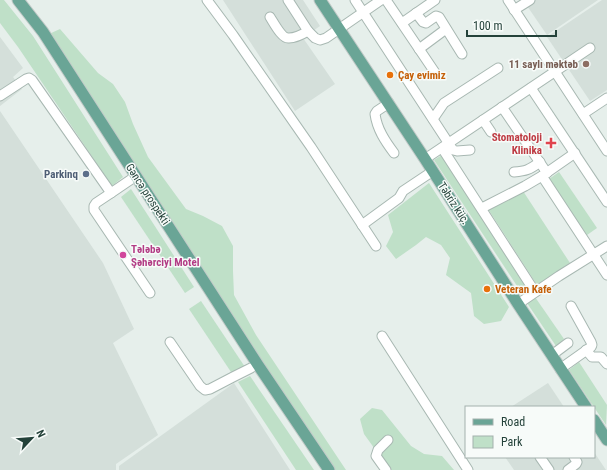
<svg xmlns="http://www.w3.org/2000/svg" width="607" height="470" font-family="'Roboto Condensed',sans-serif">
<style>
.built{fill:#d4dfda}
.green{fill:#bfe0c8}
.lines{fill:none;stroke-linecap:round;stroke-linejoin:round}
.minor-casing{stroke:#a8b8b2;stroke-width:11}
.major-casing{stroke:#c2cac8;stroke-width:13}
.minor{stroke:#fff;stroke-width:9}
.major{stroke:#6aa596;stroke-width:11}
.education-dot{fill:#8d6e63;stroke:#f7fbf9;stroke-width:1.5}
.food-dot{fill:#e8710a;stroke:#f7fbf9;stroke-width:1.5}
.health-dot{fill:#e0444e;stroke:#f7fbf9;stroke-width:1.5}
.service-dot{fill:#5c6f8a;stroke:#f7fbf9;stroke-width:1.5}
.hotel-dot{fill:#d1479c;stroke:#f7fbf9;stroke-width:1.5}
.labels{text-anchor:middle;stroke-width:3;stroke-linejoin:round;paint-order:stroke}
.education-label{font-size:11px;font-weight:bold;fill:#785e54;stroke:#f7fbf9;text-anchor:end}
.food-label{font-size:11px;font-weight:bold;fill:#c56008;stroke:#f7fbf9;text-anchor:start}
.health-label{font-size:11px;font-weight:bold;fill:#be3a42;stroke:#f7fbf9;text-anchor:end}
.service-label{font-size:11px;font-weight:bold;fill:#4e5e75;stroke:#f7fbf9;text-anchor:end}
.street-label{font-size:11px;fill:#24423a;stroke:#f7fbf9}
.hotel-label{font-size:11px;font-weight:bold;fill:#b23c85;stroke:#f7fbf9;text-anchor:start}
</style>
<rect width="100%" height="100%" fill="#e6efeb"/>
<!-- built -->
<g class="built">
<path d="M223,0H303L320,26L303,38L335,84L295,111Z"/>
<path d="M523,0H598L547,35Z"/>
<path d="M602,0H607V90L590,101L547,37Z"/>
<path d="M0,37L23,68L13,77L22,89L0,106Z"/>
<path d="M0,111L103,263L134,329L113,343L158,435L116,464V470H0Z"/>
<path d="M234,383L290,470H119V466Z"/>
<path d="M548,383L564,407H511Z"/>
<path d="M594,452L606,470H514L505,457H594Z"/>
</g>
<!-- green -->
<g class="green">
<path d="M0,0H4L33,36L123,177L112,186L18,47L0,23Z"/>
<path d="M60,29L98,73L113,84L125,102L133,124L148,157L186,209L203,216L222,226L233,246V271L234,295L256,335L346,470H334L174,229L49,34Z"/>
<path d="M442,155L530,290L523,295L434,160Z"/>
<path d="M559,172L597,228L587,235L549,179Z"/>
<path d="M429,183L509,307L501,321L484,324L474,316L471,293L446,275L450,258L441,245L426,237L416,245L396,259L386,246L393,232L388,215Z"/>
<path d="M131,189L194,287L185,293L121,197Z"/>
<path d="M523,191L570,263L537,285L488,209Z"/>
<path d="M535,297L564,339L556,346L527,303Z"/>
<path d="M201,301L245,367L231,372L189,309Z"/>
<path d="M579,362L607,405L606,425L569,370Z"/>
<path d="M250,376L314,470H296L238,382Z"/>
<path d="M372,408L382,410L411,446L424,454L442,456L454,470H390L364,434L360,419Z"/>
</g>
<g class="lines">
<defs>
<g id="minor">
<path d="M207,0L233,35L311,147L376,246"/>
<path d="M288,0L308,31"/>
<path d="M355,0L453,150L457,151L470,150"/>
<path d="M386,0L436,74"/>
<path d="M508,0L607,151"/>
<path d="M514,10L530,0"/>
<path d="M416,13L423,22L426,23L436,16L439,17L462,54"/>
<path d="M270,17C274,23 282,39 289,38C295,38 303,34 308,31L315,38L320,40L326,38L381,0"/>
<path d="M402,23L435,0"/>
<path d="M419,49L446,29"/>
<path d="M531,88L607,202"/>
<path d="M0,96L26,79L29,78L32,80L111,193L136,176"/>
<path d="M389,103L377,111L375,114C377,129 385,141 394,153"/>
<path d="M502,107L547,173"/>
<path d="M583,114L607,98"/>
<path d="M433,119L444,103L498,68"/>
<path d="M483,120L491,132"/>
<path d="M442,148L535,292"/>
<path d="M425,159L590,48"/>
<path d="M514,172C526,171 529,170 540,162"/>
<path d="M542,176L607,275"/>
<path d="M111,193L96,203L94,206V210L150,293"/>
<path d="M482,208L525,186L542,176L575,153"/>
<path d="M362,225L399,198L403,191L433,171"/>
<path d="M518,304L559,276L607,246"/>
<path d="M382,336L468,470"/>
<path d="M170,342L200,386L205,390L210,389L233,377L251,368"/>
<path d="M586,350L592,357H601L607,364"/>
<path d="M552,355L568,343"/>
<path d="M560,369L591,347L592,345L591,342L571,306"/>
<path d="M540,457L549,470"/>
<path d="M386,470L376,456L378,450L388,440"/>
<path d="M568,470L576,464L577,462L574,457"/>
</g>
<g id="major">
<path d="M18,0L43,32L258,365L329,470"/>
<path d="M320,0L425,159L518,304L586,407"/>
<path d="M594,420L607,440"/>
</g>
</defs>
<!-- minor casing -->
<use href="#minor" class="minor-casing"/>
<!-- major casing -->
<use href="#major" class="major-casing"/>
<!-- minor -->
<use href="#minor" class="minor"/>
<!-- major -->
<use href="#major" class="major"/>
</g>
<!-- markers -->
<circle class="education-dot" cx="586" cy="64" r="4"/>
<g class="food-dot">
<circle cx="390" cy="75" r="4"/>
<circle cx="487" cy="289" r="4"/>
</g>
<path class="health-dot" d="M549 137h4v4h4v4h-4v4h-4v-4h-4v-4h4z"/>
<circle class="service-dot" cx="86" cy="174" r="4"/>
<circle class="hotel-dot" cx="123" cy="255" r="4"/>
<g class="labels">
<!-- education labels -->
<g class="education-label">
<text x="578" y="68">11 saylı məktəb</text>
</g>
<!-- food labels -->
<g class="food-label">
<text x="398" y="79">Çay evimiz</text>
<text x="495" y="293">Veteran Kafe</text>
</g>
<!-- health labels -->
<g class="health-label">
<text x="542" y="141">Stomatoloji<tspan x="542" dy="13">Klinika</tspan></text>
</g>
<!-- service labels -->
<g class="service-label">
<text x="78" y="178">Parkinq</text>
</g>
<!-- street labels -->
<g class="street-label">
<text transform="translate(148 194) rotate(57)" y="4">Gəncə prospekti</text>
<text transform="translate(454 203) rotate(57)" y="4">Təbriz küç.</text>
</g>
<!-- hotel labels -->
<g class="hotel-label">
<text x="131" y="253">Tələbə<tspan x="131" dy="13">Şəhərciyi Motel</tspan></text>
</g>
</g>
<!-- legend -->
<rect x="465" y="406" width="130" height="52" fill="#f7fbf9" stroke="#a3b1ad"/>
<rect x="473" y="419" width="20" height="6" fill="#6aa596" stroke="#a3b1ad"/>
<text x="501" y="426" font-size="12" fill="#24423a">Road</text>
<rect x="473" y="436" width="20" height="12" fill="#bfe0c8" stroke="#a3b1ad"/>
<text x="501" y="446" font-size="12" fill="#24423a">Park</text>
<!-- north arrow -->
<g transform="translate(32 438) rotate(64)" stroke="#f7fbf9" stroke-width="3" paint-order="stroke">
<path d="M0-3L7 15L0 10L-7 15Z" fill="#24423a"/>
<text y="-6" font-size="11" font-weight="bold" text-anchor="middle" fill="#24423a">N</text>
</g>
<!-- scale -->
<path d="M467 30v6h89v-6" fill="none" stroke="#24423a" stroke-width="2"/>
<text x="473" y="30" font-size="12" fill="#24423a" stroke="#f7fbf9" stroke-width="3" paint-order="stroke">100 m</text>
</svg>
